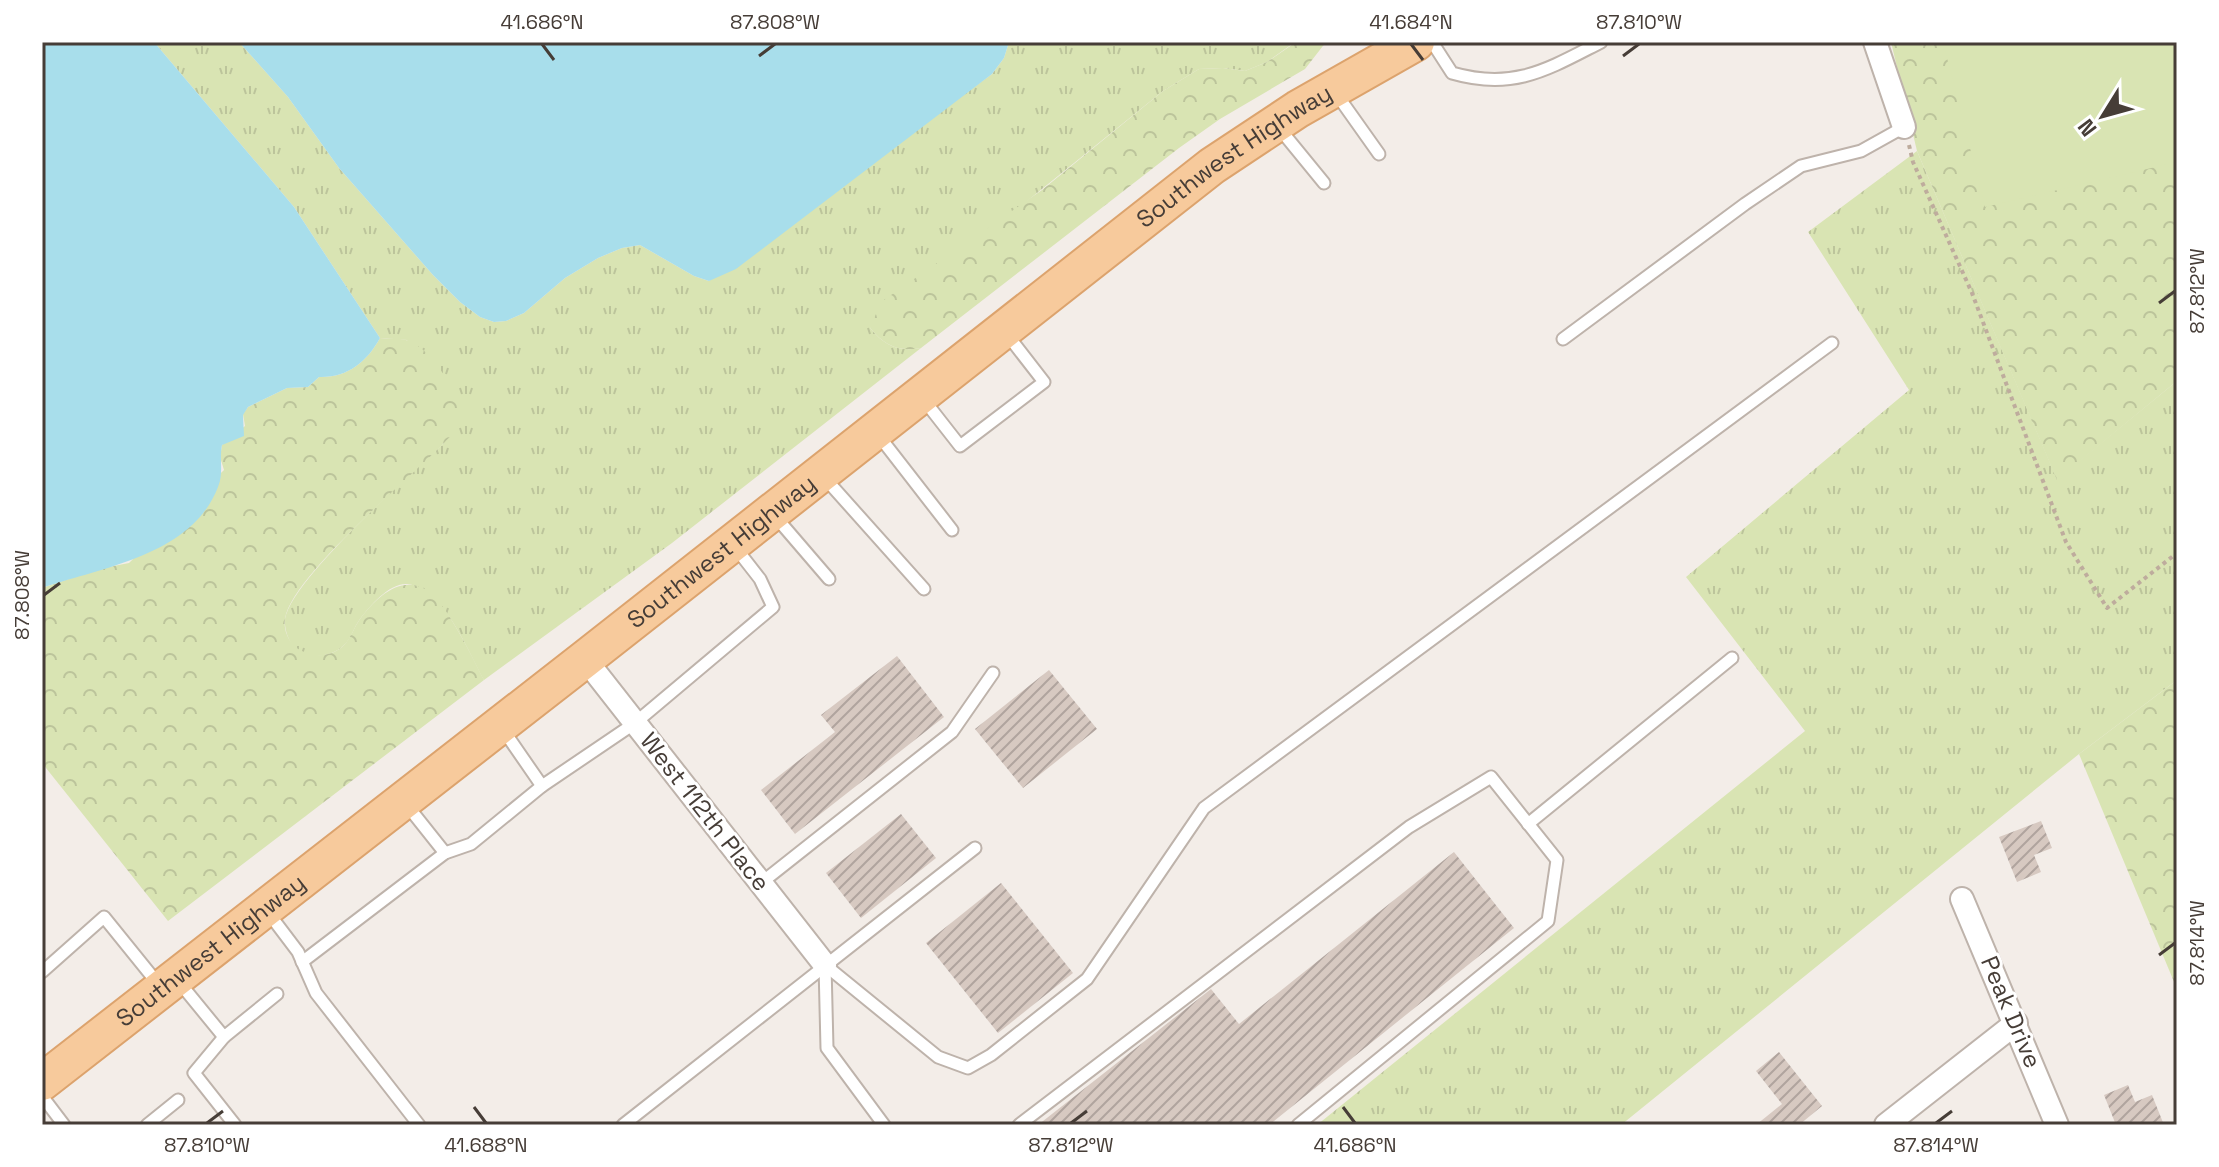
<svg xmlns="http://www.w3.org/2000/svg" width="2219" height="1167" font-family="'Space Grotesk',sans-serif">
<style>
.grass{fill:url(#grass-tufts)}
.forest{fill:url(#forest-crowns)}
.pitch{fill:#d9e4b3}
.water{fill:#a8deeb}
.building{fill:url(#building-hatch)}
.lines{fill:none;stroke-linecap:round;stroke-linejoin:round}
.lane-casing{stroke:#beb3ab;stroke-width:15}
.street-casing{stroke:#beb3ab;stroke-width:26}
.primary-casing{stroke:#dca36d;stroke-width:40}
.path{stroke:#beac9d;stroke-width:4;stroke-dasharray:4 4;stroke-linecap:butt}
.lane{stroke:#fff;stroke-width:11}
.street{stroke:#fff;stroke-width:22}
.primary{stroke:#f7ca9c;stroke-width:36}
.ticks{fill:none;stroke:#463d37;stroke-width:3}
.labels{text-anchor:middle;stroke-width:6;stroke-linejoin:round;paint-order:stroke}
.street-label{font-size:24px;fill:#463d37;stroke:#fff}
.neatline{fill:none;stroke:#463d37;stroke-width:3}
.ticks-label{font-size:20px;text-anchor:middle;fill:#463d37}
</style>
<defs>
<pattern id="grass-tufts" width="24" height="20" patternUnits="userSpaceOnUse" patternTransform="scale(2)"><rect width="24" height="20" fill="#d9e4b3"/><path d="M3 7l-1-3M5 7V3M7 7l1-3M15 17l-1-3M17 17v-4M19 17l1-3" fill="none" stroke="#bcc49b"/></pattern>
<pattern id="forest-crowns" width="20" height="18" patternUnits="userSpaceOnUse" patternTransform="scale(2)"><rect width="20" height="18" fill="#d9e4b3"/><path d="M2 6a3 3 0 1 1 6 0M12 15a3 3 0 1 1 6 0" fill="none" stroke="#bcc49b"/></pattern>
<pattern id="building-hatch" width="6" height="6" patternUnits="userSpaceOnUse" patternTransform="scale(2)"><rect width="6" height="6" fill="#d7c9c1"/><path d="M-1 1l2-2M0 6l6-6M5 7l2-2" fill="none" stroke="#b0a49e"/></pattern>
</defs>
<rect width="100%" height="100%" fill="#f3ede8"/>
<!-- grass -->
<g class="grass">
<path d="M154,42H239L288,97L339,168L433,275L460,302L480,317L494,322L506,321L524,313L565,278L598,258L622,248L640,245L694,276L709,281L992,74L1004,58L1009,42H1295L1267,62L1245,71L1223,68L1199,69L1163,91L870,328C885,346 898,352 921,348L672,543L484,680C468,651 443,587 407,584C389,583 370,606 360,619C354,627 351,639 344,645C331,658 307,660 294,647C288,641 284,627 285,619C292,579 410,475 444,443L407,340L380,338L294,207Z"/>
<path d="M1917,151L2057,479L2177,381V680L2079,754L1621,1125H1317L1805,731L1686,577L1909,390L1808,232Z"/>
</g>
<!-- forest -->
<g class="forest">
<path d="M1296,42H1326L1305,69L1220,119L1179,148L921,348C898,352 885,346 870,328L881,302L1042,190L1163,91L1199,69L1223,68L1245,71L1267,62Z"/>
<path d="M1891,42H2177V381L2057,480L1917,151Z"/>
<path d="M380,338C388,339 399,338 406,340C433,348 456,393 466,417C459,426 451,436 443,444C409,479 291,577 285,619C283,631 290,645 300,650C314,658 332,657 344,645C351,638 354,627 360,619C375,599 399,575 425,589C445,599 473,659 484,680L168,921L42,763V588L98,569L129,563L224,470L220,457L222,445L245,426L243,414L248,407L287,388L308,387L319,377C347,378 367,362 380,338Z"/>
<path d="M2177,680V989L2079,754Z"/>
</g>
<!-- pitch -->
<path class="pitch" d="M1943,42H2177V162L1985,207Z"/>
<!-- water -->
<g class="water">
<path d="M42,42H154L294,207L380,338C367,362 347,378 319,377L308,387L287,388L248,407L243,415L244,436L222,445C219,460 224,472 218,487C192,555 103,567 42,588Z"/>
<path d="M239,42H1009L1004,58L992,74L736,269L709,281L694,276L640,245L622,248L598,258L565,278L524,313L506,321L494,322L480,317L460,302L433,275L339,168L288,97Z"/>
</g>
<!-- building -->
<g class="building">
<path d="M897,656L944,717L795,834L761,790L835,732L821,715Z"/>
<path d="M1049,670L1097,729L1023,788L975,729Z"/>
<path d="M901,814L936,858L861,918L826,873Z"/>
<path d="M2041,821L2052,848L2034,855L2041,872L2017,882L1999,837Z"/>
<path d="M1454,852L1514,928L1269,1125H1038L1211,989L1239,1024Z"/>
<path d="M1001,883L1073,973L998,1033L926,943Z"/>
<path d="M1779,1052L1822,1106L1799,1125H1756L1782,1104L1756,1071Z"/>
<path d="M2128,1085L2135,1102L2152,1095L2164,1125H2116L2104,1095Z"/>
</g>
<g class="lines">
<defs>
<g id="lane">
<path d="M1432,42L1452,73C1514,91 1548,69 1601,42"/>
<path d="M1335,92L1379,154"/>
<path d="M1279,128L1324,183"/>
<path d="M1563,339L1745,204L1801,166L1861,151L1904,127"/>
<path d="M924,400L960,446L1044,382L1006,333"/>
<path d="M879,436L952,530"/>
<path d="M823,476L924,589"/>
<path d="M774,515L829,579"/>
<path d="M504,731L542,786"/>
<path d="M406,804L445,853"/>
<path d="M1528,824L1732,658"/>
<path d="M761,883L952,732L993,673"/>
<path d="M267,911L298,952L316,993L419,1125"/>
<path d="M302,962L445,853L471,844L542,786L635,723L773,607L760,579L735,547"/>
<path d="M825,965L938,1057L968,1068L991,1055L1087,979L1204,808L1832,343"/>
<path d="M825,965L827,1048L884,1125"/>
<path d="M42,972L104,917L159,985"/>
<path d="M179,982L224,1037L277,994"/>
<path d="M224,1037L194,1073L235,1125"/>
<path d="M42,1096L64,1125"/>
<path d="M147,1125L178,1100"/>
<path d="M623,1125L975,848"/>
<path d="M1019,1125L1409,827L1491,777L1557,860L1548,921L1298,1125"/>
</g>
<g id="street">
<path d="M1875,42L1904,127"/>
<path d="M585,659L825,965"/>
<path d="M1962,899L2057,1125"/>
<path d="M1886,1125L2016,1023"/>
</g>
<g id="primary">
<path id="s1" d="M42,1082L585,659L1212,166L1298,109L1416,42"/>
</g>
</defs>
<!-- lane casing -->
<use href="#lane" class="lane-casing"/>
<!-- street casing -->
<use href="#street" class="street-casing"/>
<!-- primary casing -->
<use href="#primary" class="primary-casing"/>
<!-- path -->
<path class="path" d="M1909,145L1913,162L1972,293L2066,542L2107,608L2177,553"/>
<!-- lane -->
<use href="#lane" class="lane"/>
<!-- street -->
<use href="#street" class="street"/>
<!-- primary -->
<use href="#primary" class="primary"/>
</g>
<!-- ticks -->
<path class="ticks" d="M542,44L554,60M1411,44L1423,60M759,56L775,44M1623,56L1639,44M2159,303L2175,291M44,595L60,583M2159,955L2175,943M474,1107L486,1123M1343,1107L1355,1123M207,1123L223,1111M1071,1123L1087,1111M1936,1123L1952,1111"/>
<g class="labels">
<!-- street labels -->
<g class="street-label">
<text dy="8" stroke="none"><textPath href="#s1" startOffset="1510">Southwest Highway</textPath></text>
<text dy="8" stroke="none"><textPath href="#s1" startOffset="862">Southwest Highway</textPath></text>
<text transform="translate(705 812) rotate(52)" y="8">West 112th Place</text>
<text dy="8" stroke="none"><textPath href="#s1" startOffset="214">Southwest Highway</textPath></text>
<text transform="translate(2011 1012) rotate(67)" y="8">Peak Drive</text>
</g>
</g>
<!-- border -->
<rect width="2219" height="1167" fill="none" stroke="#ffffff" stroke-width="88"/>
<!-- north arrow -->
<g transform="translate(2103 116) rotate(233)" stroke="#ffffff" stroke-width="6" paint-order="stroke">
<path d="M0-6L14 30L0 20L-14 30Z" fill="#463d37"/>
<text y="-12" font-size="22" font-weight="bold" text-anchor="middle" fill="#463d37">N</text>
</g>
<rect x="44" y="44" width="2131" height="1079" class="neatline"/>
<g class="ticks-label">
<text x="542" y="29">41.686°N</text>
<text x="775" y="29">87.808°W</text>
<text x="1411" y="29">41.684°N</text>
<text x="1639" y="29">87.810°W</text>
<text transform="translate(2197 291) rotate(-90)" y="7">87.812°W</text>
<text transform="translate(22 595) rotate(-90)" y="7">87.808°W</text>
<text transform="translate(2197 943) rotate(-90)" y="7">87.814°W</text>
<text x="207" y="1152">87.810°W</text>
<text x="486" y="1152">41.688°N</text>
<text x="1071" y="1152">87.812°W</text>
<text x="1355" y="1152">41.686°N</text>
<text x="1936" y="1152">87.814°W</text>
</g>
</svg>
